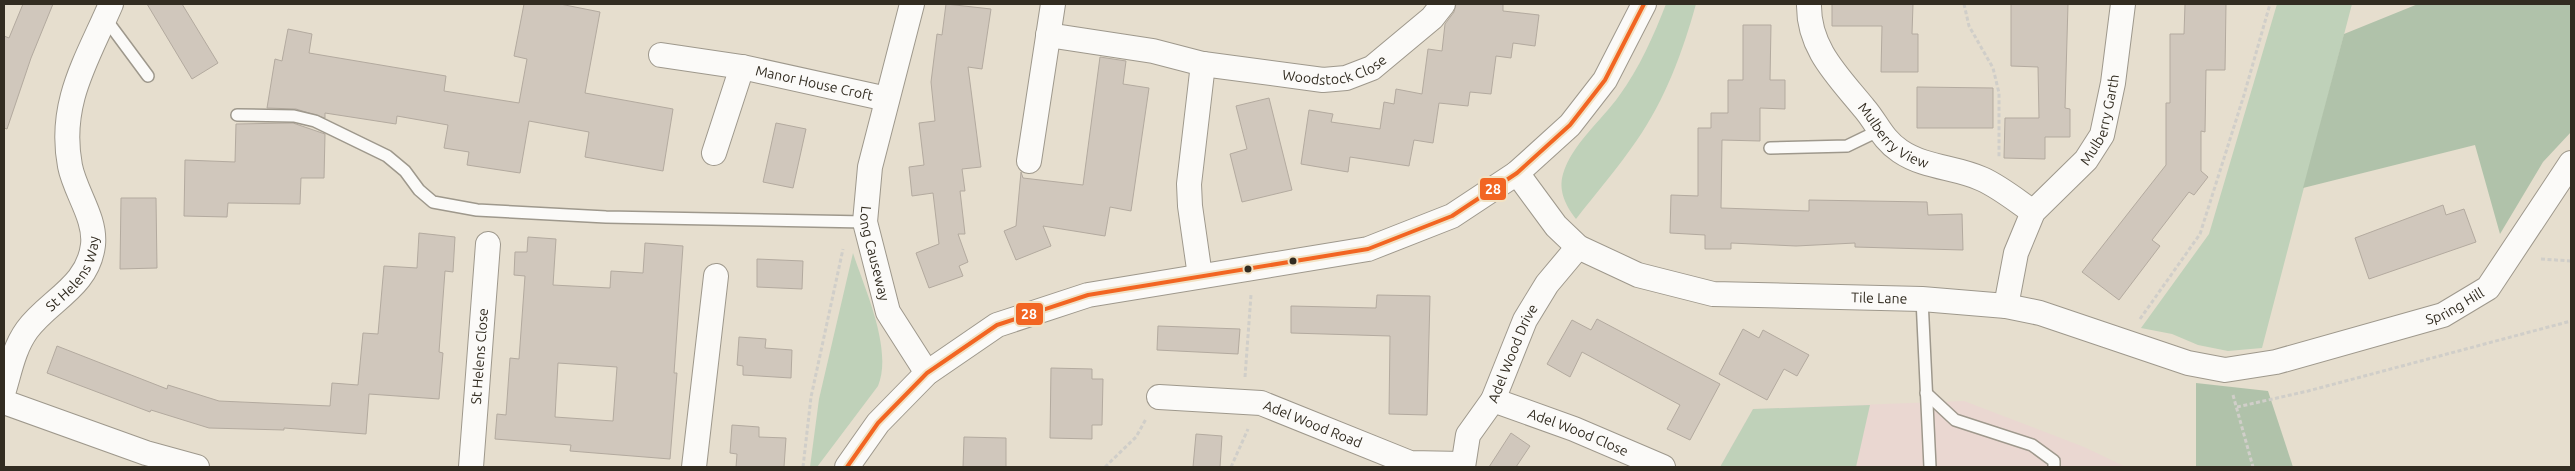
<svg xmlns="http://www.w3.org/2000/svg" width="2575" height="471" font-family="Ubuntu,sans-serif">
<style>
.education{fill:#ead7d1}
.green{fill:#bfd1b9}
.forest{fill:#b0c2aa}
.building{fill:#d0c7bc;stroke:#b3aa9f;fill-rule:evenodd}
.lines{fill:none;stroke-linecap:round;stroke-linejoin:round}
.service-casing{stroke:#9e988c;stroke-width:14}
.minor-casing{stroke:#9e988c;stroke-width:26}
.path{stroke:#d0cec9;stroke-width:3;stroke-dasharray:4 2.5;stroke-linecap:butt}
.service{stroke:#fbfaf8;stroke-width:11}
.minor{stroke:#fbfaf8;stroke-width:24}
.bus-1-casing{stroke:#f1e2c4;stroke-width:8}
.bus-1{stroke:#f26522;stroke-width:4}
.bus-dot{fill:#322c21;stroke:#f1e2c4;stroke-width:2}
.labels{text-anchor:middle;stroke-width:4;stroke-linejoin:round;paint-order:stroke}
.street-label{font-size:14px;fill:#322c21;stroke:#f1e2c4}
.line-badge{stroke:#f1e2c4;stroke-width:2}
.badge-label{font-size:14px;text-anchor:middle;font-weight:bold;fill:#fff}
</style>
<rect width="100%" height="100%" fill="#e6dece"/>
<!-- education -->
<path class="education" d="M1964,401L2084,447L2126,467H1720L1753,409Z"/>
<!-- green -->
<g class="green">
<path d="M1666,4H1696C1683,51 1665,100 1637,140C1618,168 1596,193 1576,219C1566,206 1558,191 1563,174C1572,144 1601,121 1619,96C1639,69 1654,35 1666,4Z"/>
<path d="M2277,4H2352L2262,348L2228,351L2198,345L2172,334L2141,328L2209,234Z"/>
<path d="M853,253C865,290 893,349 878,386L817,467H810L819,399Z"/>
<path d="M1870,405L1856,467H1720L1753,409Z"/>
</g>
<!-- forest -->
<g class="forest">
<path d="M2418,4H2571V132L2543,162L2500,234L2475,145L2303,188L2344,34Z"/>
<path d="M2196,383L2268,391L2293,467H2196Z"/>
</g>
<!-- building -->
<g class="building">
<path d="M23,4H53L31,58L7,129L4,128V36L9,38Z"/>
<path d="M147,4H182L218,63L192,79Z"/>
<path d="M524,4H560L600,12L585,93L673,109L663,171L585,157L589,132L529,121L520,173L467,165L469,152L444,148L448,125L397,116L396,124L325,113V118L296,109L267,108L275,59L282,61L288,29L312,34L309,53L446,76L444,91L519,103L527,59L514,56Z"/>
<path d="M946,4L991,9L982,69L968,67L981,167L962,169L965,191H960L965,234H958L968,262L959,266L963,276L929,288L916,253L939,244L933,193L912,196L909,167L924,165L919,123L935,121L931,82L937,34L942,35Z"/>
<path d="M1456,4H1503V11L1539,15L1535,46L1513,43L1511,58L1496,56L1491,94L1470,92L1468,106L1439,103L1433,143L1414,140L1409,166L1350,157L1348,172L1301,164L1309,110L1333,114L1331,122L1380,129L1384,102L1394,104L1396,89L1422,94L1428,49L1442,51L1445,24L1454,12Z"/>
<path d="M1832,4H1913L1912,34H1918V72H1881L1882,26H1832Z"/>
<path d="M2011,4H2068L2065,108L2070,109V137H2045V159L2004,158L2005,118H2039L2038,67L2011,66Z"/>
<path d="M2185,4H2226L2225,70H2206L2205,132L2201,131V171L2208,177L2194,195L2189,192L2152,240L2160,246L2119,300L2082,272L2166,165V103H2170V34H2184Z"/>
<path d="M1743,25H1771L1770,80H1785V109L1760,108V141L1722,140L1721,208L1809,211V200L1927,202L1928,215L1962,214L1963,250L1855,247V243L1796,246L1731,243V249H1705V235L1670,233L1671,195L1698,196V128H1711V113H1728V80H1743Z"/>
<path d="M1100,57L1126,61L1123,84L1149,88L1131,211L1110,207L1105,236L1043,226L1051,246L1016,260L1004,231L1016,226L1021,172L1023,178L1083,185Z"/>
<path d="M1917,87L1993,88V128H1917Z"/>
<path d="M1269,98L1292,190L1242,202L1230,154L1247,149L1236,106Z"/>
<path d="M293,123L325,134L324,178H301L300,204L228,203L227,217L184,216L185,160L235,162L236,124Z"/>
<path d="M776,123L806,129L793,188L763,182Z"/>
<path d="M121,198H156L157,268L120,269Z"/>
<path d="M2443,205L2446,215L2464,209L2476,242L2369,279L2355,238Z"/>
<path d="M419,233L455,237L453,272L445,271L439,352L443,353L439,399L369,394L366,434L284,428V430L209,428L151,410L150,412L47,373L57,346L167,389L168,385L219,401L330,406L332,383L358,385L363,333L378,334L384,266L417,268Z"/>
<path d="M528,237L556,239L553,285L610,288L611,271L643,273L645,243L683,246L674,373H677L670,459L570,451L571,445L495,439L497,414L506,415L510,358L519,359L525,276L514,275L515,252H527ZM558,363L617,367L613,421L555,417Z"/>
<path d="M757,259L803,261L802,289L757,287Z"/>
<path d="M1377,295L1430,296L1427,415L1389,414L1390,336L1291,333V306L1376,308Z"/>
<path d="M1597,319L1720,384L1690,440L1667,429L1680,405L1582,352L1570,377L1547,364L1572,320L1591,330Z"/>
<path d="M1158,326L1240,329L1238,354L1157,350Z"/>
<path d="M1743,329L1759,338L1763,330L1809,355L1797,376L1784,369L1767,400L1719,374Z"/>
<path d="M739,337L766,339L765,348L792,350L791,378L743,375V366L737,365Z"/>
<path d="M1051,368L1092,369V379H1103L1102,425H1092V439L1050,438Z"/>
<path d="M732,425L759,427V437L786,438L784,467H736L737,454L730,453Z"/>
<path d="M1511,433L1530,446L1516,467H1489Z"/>
<path d="M1196,434L1222,436L1220,467H1193Z"/>
<path d="M964,437L1006,438V467H963Z"/>
</g>
<g class="lines">
<defs>
<g id="service">
<path d="M105,18L148,76"/>
<path d="M237,115L294,116L315,121L387,156L405,171L419,190L433,202L477,210L606,217L865,222"/>
<path d="M1770,148L1847,146L1878,131"/>
<path d="M1922,299L1930,467"/>
<path d="M1926,393L1955,420L2032,445L2054,461V467"/>
</g>
<g id="minor">
<path id="s1" d="M912,4L870,167L865,222L888,312L927,373"/>
<path id="s2" d="M1809,4C1808,48 1838,76 1864,108C1877,123 1882,139 1900,151C1925,168 1956,167 1982,179C2000,187 2017,201 2033,212"/>
<path id="s3" d="M1048,35L1153,51L1203,64L1323,80L1346,78L1372,68L1432,18L1443,4"/>
<path id="s4" d="M661,55L742,67L887,99"/>
<path d="M714,153L742,67"/>
<path d="M1029,161L1053,4"/>
<path id="s5" d="M1517,173L1556,226L1578,247L1638,275L1713,294L1922,299L2006,306L2040,313L2188,363L2225,370L2276,362L2443,315L2488,288L2571,163"/>
<path d="M1200,276L1190,206L1189,184L1203,64"/>
<path id="s6" d="M2006,306L2016,253L2033,212L2086,160L2102,135L2113,83L2123,4"/>
<path id="s7" d="M4,390C10,370 14,348 27,330C49,300 88,287 93,245C96,218 75,192 70,166C58,103 87,60 111,4"/>
<path id="s8" d="M1159,397L1261,403L1410,463L1463,464"/>
<path id="s9" d="M1493,400L1574,429L1663,467"/>
<path d="M4,402L146,453L197,467"/>
<path id="s10" d="M471,467L488,244"/>
<path d="M694,467L716,276"/>
<path d="M847,467L878,423L927,373L997,325L1088,295L1368,249L1452,216L1517,173L1570,125L1605,80L1644,4"/>
<path id="s11" d="M1463,467L1468,435L1493,400L1525,320L1547,284L1578,247"/>
</g>
</defs>
<!-- service casing -->
<use href="#service" class="service-casing"/>
<!-- minor casing -->
<use href="#minor" class="minor-casing"/>
<!-- path -->
<g class="path">
<path d="M1964,4L1969,26L1993,68L1999,93V158"/>
<path d="M2541,259L2571,261"/>
<path d="M2140,319L2200,234L2244,95L2270,4"/>
<path d="M1245,377L1251,295"/>
<path d="M2233,395L2253,467"/>
<path d="M2237,407L2308,391L2571,321"/>
<path d="M803,467L811,397L843,249"/>
<path d="M1105,467L1136,437L1146,419"/>
<path d="M1231,467L1248,429"/>
</g>
<!-- service -->
<use href="#service" class="service"/>
<!-- minor -->
<use href="#minor" class="minor"/>
<defs>
<path id="bus-1" d="M847,467L878,423L927,373L997,325L1088,295L1368,249L1452,216L1517,173L1570,125L1605,80L1644,4"/>
</defs>
<!-- bus-1 casing -->
<use href="#bus-1" class="bus-1-casing"/>
<!-- bus-1 -->
<use href="#bus-1" class="bus-1"/>
</g>
<!-- markers -->
<g class="bus-dot">
<circle cx="1293" cy="261" r="4.5"/>
<circle cx="1248" cy="269" r="4.5"/>
</g>
<g class="labels">
<!-- street labels -->
<g class="street-label">
<text dy="5" stroke="none"><textPath href="#s3" startOffset="292">Woodstock Close</textPath></text>
<text dy="5" stroke="none"><textPath href="#s4" startOffset="156">Manor House Croft</textPath></text>
<text dy="5" stroke="none"><textPath href="#s6" startOffset="216">Mulberry Garth</textPath></text>
<text dy="5" stroke="none"><textPath href="#s2" startOffset="162">Mulberry View</textPath></text>
<text dy="5" stroke="none"><textPath href="#s1" startOffset="256">Long Causeway</textPath></text>
<text dy="5" stroke="none"><textPath href="#s7" startOffset="139">St Helens Way</textPath></text>
<text dy="5" stroke="none"><textPath href="#s5" startOffset="406">Tile Lane</textPath></text>
<text dy="5" stroke="none"><textPath href="#s5" startOffset="1001">Spring Hill</textPath></text>
<text dy="5" stroke="none"><textPath href="#s11" startOffset="126">Adel Wood Drive</textPath></text>
<text dy="5" stroke="none"><textPath href="#s10" startOffset="111">St Helens Close</textPath></text>
<text dy="5" stroke="none"><textPath href="#s8" startOffset="158">Adel Wood Road</textPath></text>
<text dy="5" stroke="none"><textPath href="#s9" startOffset="91">Adel Wood Close</textPath></text>
</g>
</g>
<g class="line-badge">
<rect x="1479" y="177" width="28" height="24" rx="5" fill="#f26522"/>
<rect x="1015" y="302" width="29" height="24" rx="5" fill="#f26522"/>
</g>
<g class="badge-label">
<text x="1493" y="194">28</text>
<text x="1029" y="319">28</text>
</g>
<!-- border -->
<rect width="2575" height="471" fill="none" stroke="#322c21" stroke-width="10"/>
</svg>
